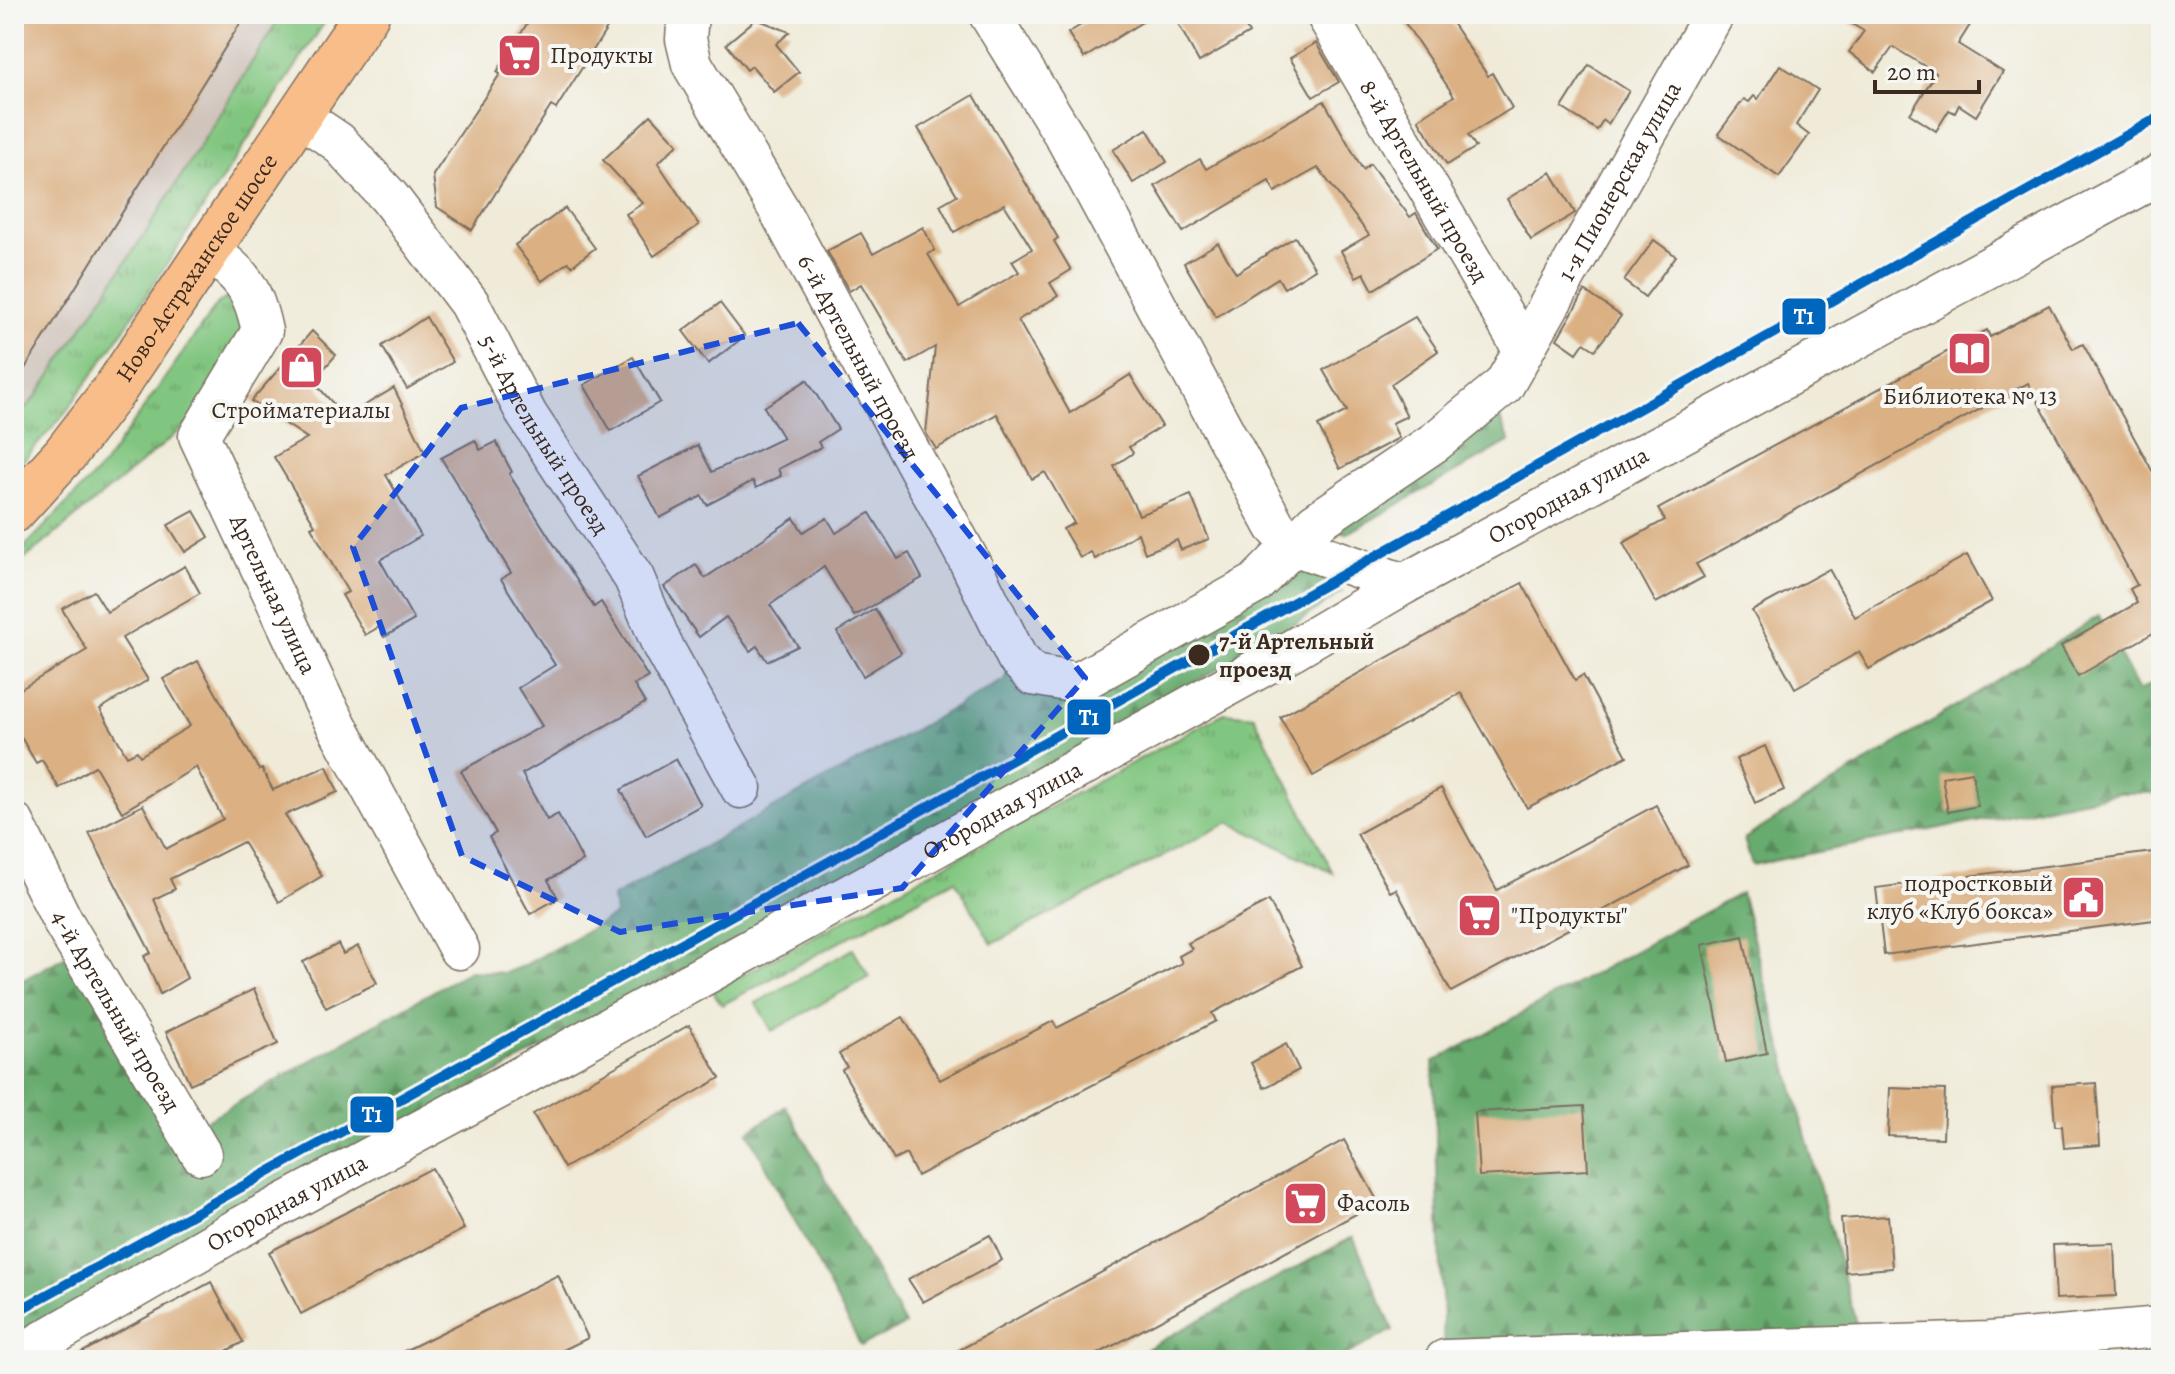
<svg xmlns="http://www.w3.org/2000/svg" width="2175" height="1374" font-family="Alegreya,serif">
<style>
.industrial{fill:#cec1b9}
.grass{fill:url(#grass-tufts);stroke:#5e784f;stroke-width:2}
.forest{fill:url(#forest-firs);stroke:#526a46;stroke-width:2}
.green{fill:#81c680;stroke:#5e784f;stroke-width:2}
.building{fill:#dbb184}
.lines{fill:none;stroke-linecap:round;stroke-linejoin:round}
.minor-casing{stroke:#7a6e5f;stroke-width:43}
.primary-casing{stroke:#7a6e5f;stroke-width:47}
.minor{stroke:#fff;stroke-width:40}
.primary{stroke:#f8bd89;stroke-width:44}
.tram-1-casing{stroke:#f6f6f2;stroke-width:16}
.tram-1{stroke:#0065bd;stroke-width:10}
.marked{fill:#1d4ed8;fill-opacity:0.2;stroke:#1d4ed8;stroke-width:6;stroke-dasharray:16 10;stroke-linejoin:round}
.stop-dot{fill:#3b2a1e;stroke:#f6f6f2;stroke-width:3}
.labels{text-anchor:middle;stroke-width:8;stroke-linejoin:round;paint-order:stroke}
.poi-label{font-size:24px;fill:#3b2a1e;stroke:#f6f6f2;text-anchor:start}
.street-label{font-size:24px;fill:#3b2a1e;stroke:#f6f6f2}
.stop-label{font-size:24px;font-weight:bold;fill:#3b2a1e;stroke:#f6f6f2;text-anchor:start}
.line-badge{stroke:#f6f6f2;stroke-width:3}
.badge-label{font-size:22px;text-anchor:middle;font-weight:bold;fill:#fff}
</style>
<defs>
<pattern id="grass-tufts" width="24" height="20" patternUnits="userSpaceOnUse" patternTransform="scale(2)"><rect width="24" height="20" fill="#81c680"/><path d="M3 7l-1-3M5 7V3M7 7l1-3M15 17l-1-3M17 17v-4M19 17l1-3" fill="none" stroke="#6ba168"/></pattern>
<pattern id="forest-firs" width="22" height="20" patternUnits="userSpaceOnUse" patternTransform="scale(2)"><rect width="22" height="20" fill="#68ab6e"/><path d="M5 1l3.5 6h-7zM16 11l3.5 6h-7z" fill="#578b5a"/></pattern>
</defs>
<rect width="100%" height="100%" fill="#f6f6f2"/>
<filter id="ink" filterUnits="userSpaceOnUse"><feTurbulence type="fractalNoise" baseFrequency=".0125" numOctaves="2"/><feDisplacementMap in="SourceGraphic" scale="16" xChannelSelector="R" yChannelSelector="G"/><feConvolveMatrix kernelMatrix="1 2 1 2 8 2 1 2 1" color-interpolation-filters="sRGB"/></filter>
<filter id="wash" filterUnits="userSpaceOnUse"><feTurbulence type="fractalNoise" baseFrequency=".006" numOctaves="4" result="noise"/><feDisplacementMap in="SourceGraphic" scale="32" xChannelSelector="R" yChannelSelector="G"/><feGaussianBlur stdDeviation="1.8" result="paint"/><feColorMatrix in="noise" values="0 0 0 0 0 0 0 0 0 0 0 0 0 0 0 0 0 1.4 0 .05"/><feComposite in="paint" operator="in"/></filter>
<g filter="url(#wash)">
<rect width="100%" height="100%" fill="#f0ebd9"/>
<!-- industrial -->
<path class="industrial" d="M14,14H282L150,226L36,397L14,419Z"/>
<!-- grass -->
<g class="grass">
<path d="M282,14H330L121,334L66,412L14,471V419L36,397L150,226Z"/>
<path d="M229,297L246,318L205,410L14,568V558L102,467L218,303Z"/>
<path d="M1224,713L1254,716L1333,873L1229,822L992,944L955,880L722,1005L713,991Z"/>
</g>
<!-- forest -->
<g class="forest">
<path d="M1497,412L1510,441L1348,533L1331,532Z"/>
<path d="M1290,569L1324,571L1342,592L1277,636L14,1344V985L64,957L203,1122L469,971L505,973L523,966L615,915L613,897L1004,680L1012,661L1037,685Z"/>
<path d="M2099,616L2139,691L2161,679V793H2118L1752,865L1744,839Z"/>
<path d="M1741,893L1859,1335L1444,1349L1433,1062Z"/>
<path d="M786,1106L905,1325L861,1346L748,1132Z"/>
<path d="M1353,1237L1393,1330L1336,1360H1126Z"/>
</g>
<!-- green -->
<path class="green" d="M853,949L869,977L772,1031L756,1003Z"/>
<g id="blocks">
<!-- building -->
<g class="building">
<path d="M14,14H246L14,386Z"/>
<path d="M533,14H616L556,109L551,106L472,230L437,207L433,175L500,74L497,72Z"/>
<path d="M1099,14H1155L1084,58L1068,33Z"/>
<path d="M1173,14H1239L1249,33L1199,62Z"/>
<path d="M1399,14H1446L1488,76L1492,73L1512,108L1468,135L1476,147L1447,165L1418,119L1454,96Z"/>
<path d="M1834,14H1977L1958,44L2003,72L1976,116L1959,105L1955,113L1949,110L1936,131L1910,114L1936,73L1893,47L1875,72L1849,52L1864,31Z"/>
<path d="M756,19L790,32L776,44L799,72L774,92L752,66L747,70L726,44Z"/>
<path d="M1316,43L1339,82L1313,97L1290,58Z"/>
<path d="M1589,65L1629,91L1608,124L1603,120L1597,130L1562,108Z"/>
<path d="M1780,65L1818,90L1796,125L1809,135L1779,177L1718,134L1744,99L1749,102L1754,96L1758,99Z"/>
<path d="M974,95L1058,238L1054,241L1071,270L1050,283L1058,296L1018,320L1070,413L1130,375L1162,426L1129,447L1133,453L1114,466L1139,515L1191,495L1209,539L1181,550L1177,540L1145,553L1138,533L1095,559L1091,552L1080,558L1063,529L1074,523L1045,472L1032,479L997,414L936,449L926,433L935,347L907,363L861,284L849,291L827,251L861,233L873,254L923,227L935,250L928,254L959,307L1019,272L1012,261L1032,249L1004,204L954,232L940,205L957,195L918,128Z"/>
<path d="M1324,101L1363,170L1370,164L1410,217L1416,213L1437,249L1373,290L1364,273L1356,277L1341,251L1369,235L1318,168L1275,192L1269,181L1183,232L1155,186L1200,159L1206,169Z"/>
<path d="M651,115L678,144L658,163L699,225L654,256L626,214L643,203L603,160Z"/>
<path d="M1147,129L1167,162L1133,183L1113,150Z"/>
<path d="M1551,172L1575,213L1531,240L1507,199Z"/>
<path d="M565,208L595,248L572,266L568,262L542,281L515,245Z"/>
<path d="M1295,237L1315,269L1284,288L1278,278L1216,317L1184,263L1218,243L1236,273Z"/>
<path d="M1654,240L1676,256L1645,297L1624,281Z"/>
<path d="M1585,291L1621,316L1595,350L1584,343L1577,353L1557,339Z"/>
<path d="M720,303L745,336L708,364L683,331Z"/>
<path d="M2049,305L2073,349L2083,344L2161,487V647L2153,633L2078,676L2061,646L2137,603L2130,589L2137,585L2028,383L1696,564L1704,577L1656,603L1623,543L1665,520L1658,509L1987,330L1990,337Z"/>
<path d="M426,317L453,362L407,389L382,346Z"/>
<path d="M1415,317L1438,351L1391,384L1407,416L1392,423L1399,438L1340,469L1318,426L1347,411L1323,370Z"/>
<path d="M312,331L336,355L313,381L345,417L394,388L425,452L386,475L421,536L380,560L414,620L384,637L379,627L365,635L342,595L348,592L311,527L315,525L274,457L307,438L251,401Z"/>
<path d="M633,357L660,402L611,431L584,385Z"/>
<path d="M807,380L838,429L818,442L821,447L778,469L781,476L756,488L753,481L707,505L702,496L660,518L638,476L698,445L712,472L783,438L764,407Z"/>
<path d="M475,440L480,450L496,442L512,472L509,474L594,607L601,602L648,677L634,685L645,703L522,774L547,820L558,814L583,861L548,880L558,898L530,914L489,837L496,833L461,771L542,726L518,688L555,665L501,579L511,573L441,458Z"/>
<path d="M194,511L209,537L185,552L168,525Z"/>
<path d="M870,513L898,559L909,553L922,578L854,616L824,567L770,605L798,646L767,661L757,646L750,651L726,617L699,637L664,587L696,565L705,578L794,518L803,532L827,518L836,533Z"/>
<path d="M1967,555L1992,601L1869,669L1859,652L1795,688L1752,611L1829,569L1855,617Z"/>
<path d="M185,566L200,593L122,638L148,680L100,709L127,756L137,751L140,756L190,726L163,679L198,661L259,770L262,769L273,790L327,766L338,792L285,815L322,876L279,902L243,842L170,879L175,889L154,899L187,978L160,994L144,956L151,953L89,833L143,805L166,849L223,819L196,767L122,812L95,766L59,788L42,760L36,763L14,725V693L87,650L62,609L94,591L107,612Z"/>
<path d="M1522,583L1575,680L1583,675L1627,756L1527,808L1461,693L1313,776L1280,717Z"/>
<path d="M875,609L901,653L863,676L837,632Z"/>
<path d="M1765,746L1784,790L1755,803L1736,759Z"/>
<path d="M676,759L701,805L646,836L621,790Z"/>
<path d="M1972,772L1978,806L1948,812L1942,777Z"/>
<path d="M1441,788L1497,890L1656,805L1688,865L1451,992L1396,889L1390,892L1357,834Z"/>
<path d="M2161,851V919L1884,955L1876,888Z"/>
<path d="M1269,901L1302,966L1212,1013L1216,1021L917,1176L906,1154L894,1160L842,1070L847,1067L839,1054L903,1017L940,1080L1053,1021L1057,1028L1182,963L1179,956L1192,949L1188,943Z"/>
<path d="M1743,936L1767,1053L1726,1062L1702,945Z"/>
<path d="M338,944L343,954L358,946L377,983L326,1008L303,962Z"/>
<path d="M254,989L278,1044L190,1084L166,1032Z"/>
<path d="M689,1025L720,1078L564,1168L533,1114Z"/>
<path d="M1286,1044L1299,1070L1264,1088L1251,1063Z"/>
<path d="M2096,1083L2100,1145L2064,1148L2062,1126H2055L2052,1086Z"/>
<path d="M1890,1088L1945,1090L1943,1138L1888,1136Z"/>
<path d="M1584,1106L1588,1170L1479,1176L1475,1112Z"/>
<path d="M1344,1140L1378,1202L1087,1360H941Z"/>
<path d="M432,1168L464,1229L301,1314L269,1252Z"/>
<path d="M1888,1216L1892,1268L1845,1272L1841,1219Z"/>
<path d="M990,1235L1002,1260L923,1302L908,1279Z"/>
<path d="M2114,1243L2116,1296L2056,1299L2053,1245Z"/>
<path d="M558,1275L588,1338L543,1360H386Z"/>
<path d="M211,1282L243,1342L210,1360H68Z"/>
</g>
</g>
</g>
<g filter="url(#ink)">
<use href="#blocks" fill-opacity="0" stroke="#7a6e5f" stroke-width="2"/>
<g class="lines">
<defs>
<g id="minor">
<path id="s1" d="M688,14L686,39L692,64L778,208L967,557L1017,658L1033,675L1078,683L1255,584L1315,523L1435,442L1504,385L1714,14"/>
<path d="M989,14L1066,138L1275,526L1293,545L1404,584"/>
<path id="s2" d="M1326,14L1523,349"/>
<path id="s3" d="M301,117L338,142L389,197L469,303L527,415L634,578L662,645L741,788"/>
<path id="s4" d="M208,250C243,276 253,288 262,331L199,436L324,702L459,949"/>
<path id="s5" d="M14,823L63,922L201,1154"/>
<path id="s6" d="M14,1358L237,1229L509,1083L1292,650L1404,584L2161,174"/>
<path d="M1445,1360L1989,1342L2161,1327"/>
</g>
<g id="primary">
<path id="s7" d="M14,510L65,454L115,389L367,14"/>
</g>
</defs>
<!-- minor casing -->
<use href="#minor" class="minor-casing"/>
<!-- primary casing -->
<use href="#primary" class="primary-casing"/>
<!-- minor -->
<use href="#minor" class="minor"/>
<!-- primary -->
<use href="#primary" class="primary"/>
<defs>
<path id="tram-1" d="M14,1313L1014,759L2161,116"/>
</defs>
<!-- tram-1 casing -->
<use href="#tram-1" class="tram-1-casing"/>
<!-- tram-1 -->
<use href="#tram-1" class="tram-1"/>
</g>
</g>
<!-- marked area -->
<path class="marked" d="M798,323L1085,678L902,888L620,932L462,856L353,547L461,408Z"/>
<!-- icons -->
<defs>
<symbol id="supermarket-square" viewBox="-11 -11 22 22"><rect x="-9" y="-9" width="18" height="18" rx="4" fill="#d1495b" stroke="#f6f6f2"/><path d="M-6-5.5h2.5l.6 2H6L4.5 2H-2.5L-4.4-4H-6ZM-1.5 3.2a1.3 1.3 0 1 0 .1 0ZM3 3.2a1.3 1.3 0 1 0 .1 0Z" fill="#fff"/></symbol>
<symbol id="library-square" viewBox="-11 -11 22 22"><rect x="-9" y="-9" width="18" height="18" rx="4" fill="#d1495b" stroke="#f6f6f2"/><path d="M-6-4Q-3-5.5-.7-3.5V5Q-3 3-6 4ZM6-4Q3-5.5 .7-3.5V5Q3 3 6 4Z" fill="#fff"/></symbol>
<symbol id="shop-square" viewBox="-11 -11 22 22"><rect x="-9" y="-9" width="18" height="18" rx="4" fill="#d1495b" stroke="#f6f6f2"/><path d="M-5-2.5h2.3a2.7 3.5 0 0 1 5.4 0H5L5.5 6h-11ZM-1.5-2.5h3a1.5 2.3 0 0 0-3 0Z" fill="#fff"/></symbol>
<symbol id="civic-square" viewBox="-11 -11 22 22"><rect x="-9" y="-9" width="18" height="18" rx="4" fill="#d1495b" stroke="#f6f6f2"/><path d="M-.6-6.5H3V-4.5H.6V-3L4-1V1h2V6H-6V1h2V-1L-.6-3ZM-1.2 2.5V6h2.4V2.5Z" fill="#fff"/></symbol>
</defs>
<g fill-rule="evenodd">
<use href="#supermarket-square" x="494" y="30" width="51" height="51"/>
<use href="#library-square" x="1944" y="328" width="51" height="51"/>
<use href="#shop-square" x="276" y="342" width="51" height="51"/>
<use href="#civic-square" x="2058" y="872" width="51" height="51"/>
<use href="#supermarket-square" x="1454" y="890" width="51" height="51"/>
<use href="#supermarket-square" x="1280" y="1178" width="51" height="51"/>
</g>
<!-- markers -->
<circle class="stop-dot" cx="1199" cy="655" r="12"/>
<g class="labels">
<!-- poi labels -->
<g class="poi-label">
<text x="550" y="63">Продукты</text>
<text x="1970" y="404" text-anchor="middle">Библиотека № 13</text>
<text x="301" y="418" text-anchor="middle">Стройматериалы</text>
<text x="2053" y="891" text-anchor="end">подростковый<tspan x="2053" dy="28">клуб «Клуб бокса»</tspan></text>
<text x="1511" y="923">"Продукты"</text>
<text x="1337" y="1211">Фасоль</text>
</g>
<!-- street labels -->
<g class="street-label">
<text dy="8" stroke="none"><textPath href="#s1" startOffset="1554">1-я Пионерская улица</textPath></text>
<text dy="8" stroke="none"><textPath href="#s2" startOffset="194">8-й Артельный проезд</textPath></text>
<text dy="8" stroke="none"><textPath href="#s7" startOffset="304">Ново-Астраханское шоссе</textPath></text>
<text dy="8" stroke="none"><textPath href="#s1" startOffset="388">6-й Артельный проезд</textPath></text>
<text dy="8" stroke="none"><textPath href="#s3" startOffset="404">5-й Артельный проезд</textPath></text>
<text dy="8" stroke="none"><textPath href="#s6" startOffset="1778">Огородная улица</textPath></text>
<text dy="8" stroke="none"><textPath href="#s4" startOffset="398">Артельная улица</textPath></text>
<text dy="8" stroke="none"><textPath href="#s6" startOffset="1130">Огородная улица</textPath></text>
<text dy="8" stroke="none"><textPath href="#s5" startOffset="214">4-й Артельный проезд</textPath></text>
<text dy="8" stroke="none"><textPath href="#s6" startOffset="314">Огородная улица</textPath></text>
</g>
<!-- stop labels -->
<g class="stop-label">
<text x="1219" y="649">7-й Артельный<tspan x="1219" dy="28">проезд</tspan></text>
</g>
</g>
<g class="line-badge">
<rect x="1781" y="297" width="46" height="39" rx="8" fill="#0065bd"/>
<rect x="1066" y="698" width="46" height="38" rx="8" fill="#0065bd"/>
<rect x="349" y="1095" width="46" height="39" rx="8" fill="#0065bd"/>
</g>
<g class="badge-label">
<text x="1804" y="324">T1</text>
<text x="1089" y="725">T1</text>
<text x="372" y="1122">T1</text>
</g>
<!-- margin -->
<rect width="2175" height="1374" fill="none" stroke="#f6f6f2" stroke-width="48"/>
<!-- scale -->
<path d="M1875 80v12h104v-12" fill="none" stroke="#3b2a1e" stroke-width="4"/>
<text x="1887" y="80" font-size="24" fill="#3b2a1e" stroke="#f6f6f2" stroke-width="6" paint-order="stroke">20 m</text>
</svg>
